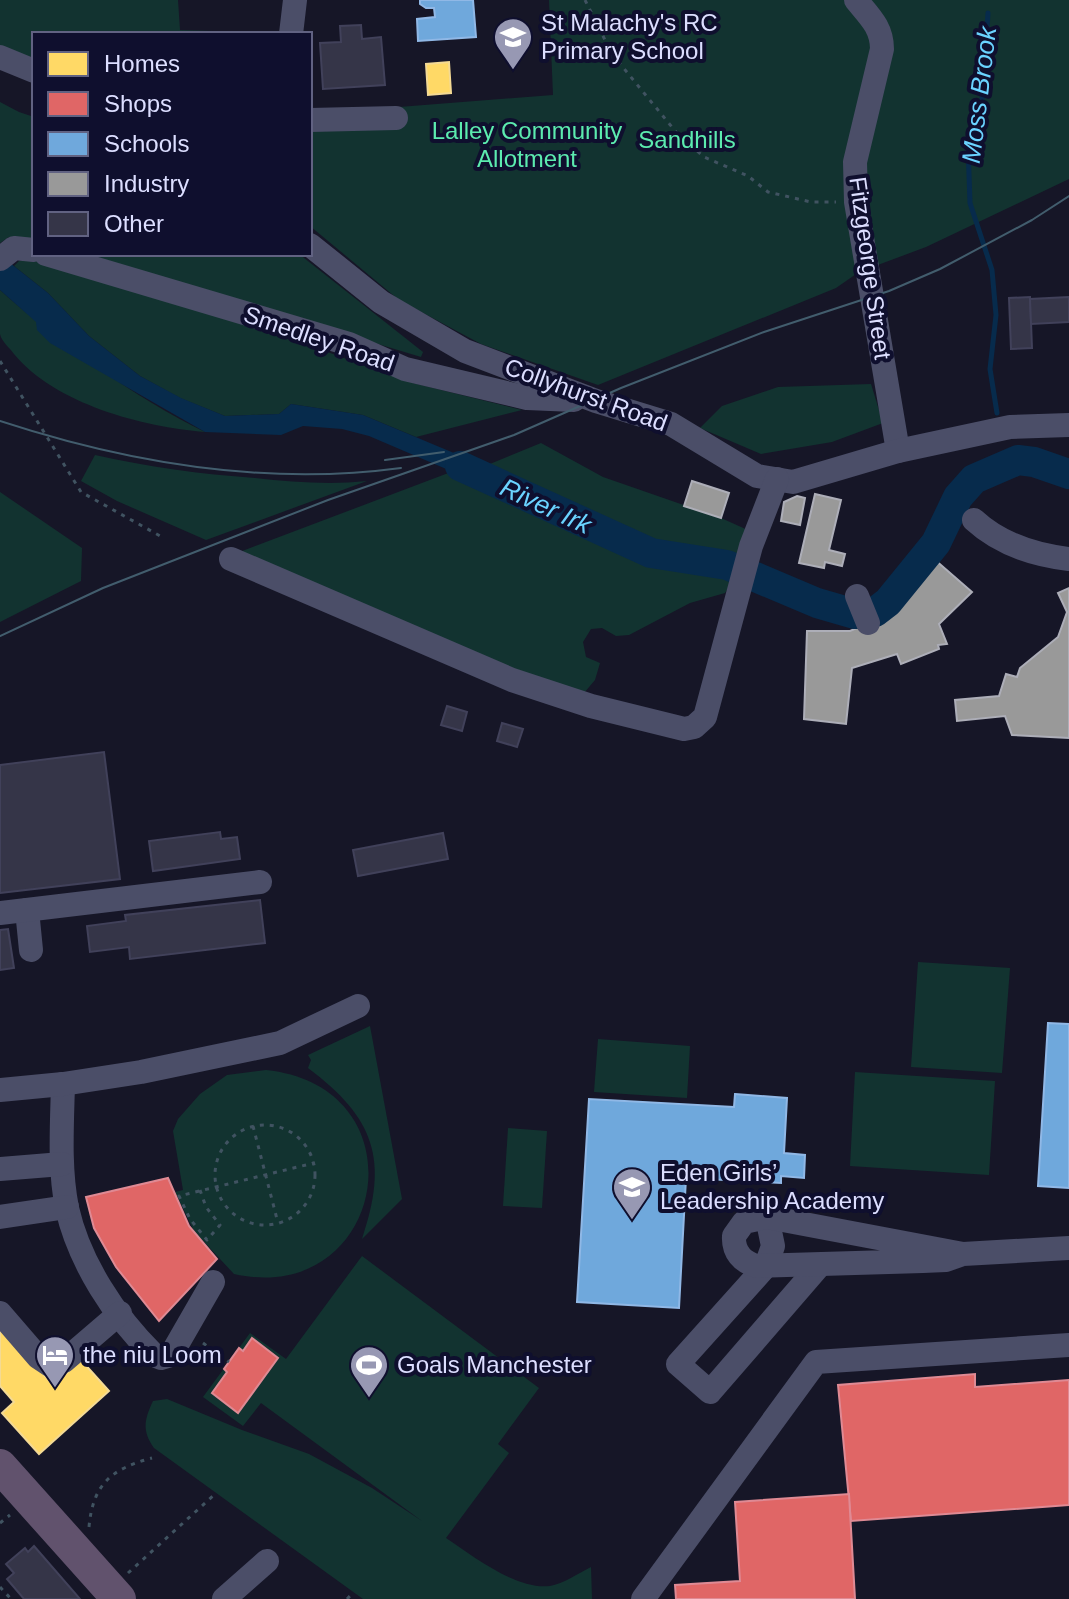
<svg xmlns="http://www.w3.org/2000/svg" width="1069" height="1599" font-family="Helvetica,sans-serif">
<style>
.green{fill:#123330}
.water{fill:#072b4c}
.homes{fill:#ffd966;stroke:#f4da94;stroke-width:2}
.shops{fill:#e06666;stroke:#df8a94;stroke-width:2}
.schools{fill:#6fa8dc;stroke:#90b8e6;stroke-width:2}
.industry{fill:#999;stroke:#adaeb8;stroke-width:2}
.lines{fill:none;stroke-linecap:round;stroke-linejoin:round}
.stream{stroke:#072b4c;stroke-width:5}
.river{stroke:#072b4c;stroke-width:30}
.building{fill:#353548;stroke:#41415a;stroke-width:2}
.path{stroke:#405361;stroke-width:3;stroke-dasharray:4 6;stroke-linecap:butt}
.minor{stroke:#4b4e68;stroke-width:24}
.highway{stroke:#61526d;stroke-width:34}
.tram{stroke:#425d6d;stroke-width:2}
.labels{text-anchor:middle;stroke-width:8;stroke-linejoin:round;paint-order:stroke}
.poi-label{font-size:24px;fill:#dcdeff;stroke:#0f0f2e;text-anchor:start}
.park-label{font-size:24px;fill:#5cebaf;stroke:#0f0f2e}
.street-label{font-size:24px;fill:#dcdeff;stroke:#0f0f2e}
.water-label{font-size:26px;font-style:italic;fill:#6ad3ff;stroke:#0f0f2e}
</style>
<rect width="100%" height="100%" fill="#161627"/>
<!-- green -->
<g class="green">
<path d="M0,0H178L180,30L278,33L34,34V59L0,46Z"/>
<path d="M549,0H1069V179L926,247L859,272L836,288L598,385L481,344L399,300L310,226V114L553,95Z"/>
<path d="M0,102L19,112L34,117V242L9,237L0,243Z"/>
<path d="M81,254H299L423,352L421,357Z"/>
<path d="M32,259L264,329L413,383L522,410L416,437L363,415L291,404L279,414L225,416L180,398L140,376L89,336L48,293L14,266L19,261Z"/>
<path d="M0,290C57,341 136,399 205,432C143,427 55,404 14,354C10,348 1,341 0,334C0,321 0,304 0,290Z"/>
<path d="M871,384L883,423L832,442L761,454L700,428L722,406L778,387Z"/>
<path d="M541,443L603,477L721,518L750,531L741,561L654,545L541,496L485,466Z"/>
<path d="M95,455C148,467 200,474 255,478C292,482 330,485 367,481L206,540L117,501L81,481Z"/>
<path d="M451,472L593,537L647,559L736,576L725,593L690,603L629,635L616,636L602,628L591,629L583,642L586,657L600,663L595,680L584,693L551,686L237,553Z"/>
<path d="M0,492L82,548L81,581L0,622Z"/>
<path d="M918,962L1010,968L1002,1073L911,1067Z"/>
<path d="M370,1026L402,1199L362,1239C389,1160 375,1118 308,1068L311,1060L308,1055Z"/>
<path d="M598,1039L690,1046L687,1098L594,1092Z"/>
<path d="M266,1070C426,1087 386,1308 234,1274L194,1231L175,1192L183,1190L173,1131L178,1119L200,1094L227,1075Z"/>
<path d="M855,1072L995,1081L989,1175L850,1166Z"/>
<path d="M508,1128L547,1131L542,1208L503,1206Z"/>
<path d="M362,1256L539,1388L498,1444L509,1453L446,1538C473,1556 516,1590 550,1586C563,1584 579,1573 591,1567L592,1599H363L154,1448C142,1431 144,1420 153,1401L167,1399L242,1430L309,1454L372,1488L422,1521L261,1403L243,1426L203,1397L250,1333L286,1359Z"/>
</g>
<!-- water -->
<path class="water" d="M0,255L48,293L89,336L140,376L181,398L225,416L279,414L291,404L363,415L485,466L504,478L486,486L369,436L342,429L303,426L281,435L205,432L50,343L37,330L36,322L0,290Z"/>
<!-- homes -->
<g class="homes">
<path d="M449,62L451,93L428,95L426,64Z"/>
<path d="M0,1325L53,1385L81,1360L109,1391L39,1454L2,1413L14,1402L0,1386Z"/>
</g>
<!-- shops -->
<g class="shops">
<path d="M168,1178L189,1226L217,1259L159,1321L116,1267L94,1228L86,1197Z"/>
<path d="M252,1338L278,1358L238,1413L212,1393L227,1372L224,1369L239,1348L243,1351Z"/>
<path d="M975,1374V1387L1069,1380V1505L851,1521L838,1385Z"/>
<path d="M849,1494L855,1599H676L675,1585L740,1581L735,1502Z"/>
</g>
<!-- schools -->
<g class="schools">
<path d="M420,0H473L476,37L418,41L417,19L435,17L434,8H426L420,4Z"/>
<path d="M1048,1023L1069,1024V1188L1038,1186Z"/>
<path d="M735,1094L787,1098L784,1153L805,1155L804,1178L781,1176V1183L686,1178L679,1308L577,1302L589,1099L734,1107Z"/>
</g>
<!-- industry -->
<g class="industry">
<path d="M692,481L729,493L721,518L684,506Z"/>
<path d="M815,494L841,500L829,550L845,554L842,566L825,562L824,568L799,563Z"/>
<path d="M797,496L805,498L800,525L781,521L784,502Z"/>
<path d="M934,559L972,592L939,624L947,644L938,645L939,649L901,664L897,654L852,668L846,724L804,719L807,631H850L892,613Z"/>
<path d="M1069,588V738L1012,735L1005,716L957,721L955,700L999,696L1006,674L1017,677L1020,668L1058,637L1067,612L1058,593Z"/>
</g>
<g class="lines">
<!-- stream -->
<path class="stream" d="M988,13L982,101L968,146L970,203L992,270L996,315L990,369L997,413"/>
<!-- river -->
<path class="river" d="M460,466L651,553L727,565L817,603L855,614L875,612L888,602L936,543L958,497L974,479L1018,460L1034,462L1069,474"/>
</g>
<!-- building -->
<g class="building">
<path d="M361,25L362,39L381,37L385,85L323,89L320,43L341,42L340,26Z"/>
<path d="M1030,297L1032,348L1011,349L1009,298Z"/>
<path d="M1069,297V322L1031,324L1030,299Z"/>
<path d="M447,706L467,712L462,731L441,725Z"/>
<path d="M502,723L523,729L517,747L497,741Z"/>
<path d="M104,752L120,879L0,893V765Z"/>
<path d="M220,832L221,839L237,837L240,859L153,871L149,841Z"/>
<path d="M443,833L448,859L358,876L353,850Z"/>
<path d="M260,900L265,943L130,959L129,947L90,952L87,926L126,921L125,915Z"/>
<path d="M8,929L14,968L0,970V930Z"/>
<path d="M34,1546L80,1599H24L7,1579L14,1573L6,1564L25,1548L28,1552Z"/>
</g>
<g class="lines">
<!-- path -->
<g class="path">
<path d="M585,0L612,54L676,132L704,157L748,176L768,192L811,202H836"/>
<path d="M0,361L81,492L162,537"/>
<circle cx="265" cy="1175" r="50"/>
<path d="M253,1126L278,1223"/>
<path d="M200,1190L206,1207L220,1225L207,1240L190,1219L179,1196L314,1163"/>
<path d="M203,1343L229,1362"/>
<path d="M0,1523L10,1515"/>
<path d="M89,1527C93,1484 111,1469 152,1458"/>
<path d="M128,1573L215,1494"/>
<path d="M0,1587L11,1599"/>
<path d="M347,1599L350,1596"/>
</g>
<!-- minor -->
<g class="minor">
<path d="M856,0C869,16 882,27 882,49L855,162L856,202L898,451"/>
<path d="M291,34L295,0"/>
<path d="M0,57L34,71"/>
<path d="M310,120L396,118"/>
<path d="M310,245L381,302L465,351L596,401L671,424L757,476L793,482L898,451L1010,427L1069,425"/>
<path d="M46,254L349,344L405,369L527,398L574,400"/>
<path d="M0,259L14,248L34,250"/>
<path d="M974,520C1000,544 1035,555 1069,559"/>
<path d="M231,559L512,680L591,706L684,729L694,727L705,717L751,546L777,479"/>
<path d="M857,596L868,623"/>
<path d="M27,910L31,950"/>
<path d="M0,913L260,882"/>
<path d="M63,1084C62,1125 59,1168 67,1208C79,1262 115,1317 154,1355L161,1358L171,1355L213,1282"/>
<path d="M0,1090L63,1084L141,1072L280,1043L358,1006"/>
<path d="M0,1169L62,1164"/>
<path d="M0,1217L67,1207"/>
<path d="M767,1217L773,1246L766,1266L678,1364L710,1392L819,1266"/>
<path d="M963,1254L767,1217L744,1222L734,1236C733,1252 742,1262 757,1266L923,1261L946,1260L963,1254L1069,1248"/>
<path d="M0,1313L38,1357L50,1365L64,1361L120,1313"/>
<path d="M224,1599L267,1561"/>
<path d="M643,1599L816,1362L1069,1345"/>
</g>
<!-- highway -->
<path class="highway" d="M0,1466L119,1599"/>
<!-- tram -->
<g class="tram">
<path d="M0,421C128,463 267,486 401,468"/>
<path d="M385,460L444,452"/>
<path d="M0,636L103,588L328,500L514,435L621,388L764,332L889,291L940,269L1032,220L1069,196"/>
</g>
</g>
<!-- icons -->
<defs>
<symbol id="school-pin" viewBox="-11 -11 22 30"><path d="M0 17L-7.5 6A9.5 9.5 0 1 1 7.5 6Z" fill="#9798b3" stroke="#0f0f2e"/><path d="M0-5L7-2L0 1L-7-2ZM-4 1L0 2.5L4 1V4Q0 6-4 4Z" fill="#fff"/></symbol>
<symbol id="hotel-pin" viewBox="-11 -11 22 30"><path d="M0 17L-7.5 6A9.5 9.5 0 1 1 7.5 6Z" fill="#9798b3" stroke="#0f0f2e"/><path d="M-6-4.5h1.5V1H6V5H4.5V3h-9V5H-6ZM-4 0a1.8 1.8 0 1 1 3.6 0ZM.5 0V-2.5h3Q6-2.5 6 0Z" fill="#fff"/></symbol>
<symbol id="stadium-pin" viewBox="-11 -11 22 30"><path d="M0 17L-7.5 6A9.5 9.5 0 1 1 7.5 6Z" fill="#9798b3" stroke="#0f0f2e"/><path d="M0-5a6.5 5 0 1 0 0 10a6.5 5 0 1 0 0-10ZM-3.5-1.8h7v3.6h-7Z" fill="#fff"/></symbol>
</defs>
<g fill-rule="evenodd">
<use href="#school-pin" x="491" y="15" width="44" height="60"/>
<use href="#school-pin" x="610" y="1165" width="44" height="60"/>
<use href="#hotel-pin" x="33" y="1333" width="44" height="60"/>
<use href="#stadium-pin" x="347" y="1343" width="44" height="60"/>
</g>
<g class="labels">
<!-- poi labels -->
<g class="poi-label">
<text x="541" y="31">St Malachy's RC<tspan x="541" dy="28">Primary School</tspan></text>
<text x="660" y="1181">Eden Girls’<tspan x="660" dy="28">Leadership Academy</tspan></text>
<text x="83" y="1363">the niu Loom</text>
<text x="397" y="1373">Goals Manchester</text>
</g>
<!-- park labels -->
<g class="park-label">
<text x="527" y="139">Lalley Community<tspan x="527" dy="28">Allotment</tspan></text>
<text x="687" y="148">Sandhills</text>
</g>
<!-- street labels -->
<g class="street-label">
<text transform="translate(870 268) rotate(82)" y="8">Fitzgeorge Street</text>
<text transform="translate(319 339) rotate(19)" y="8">Smedley Road</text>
<text transform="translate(586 395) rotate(20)" y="8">Collyhurst Road</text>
</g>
<!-- water labels -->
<g class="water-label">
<text transform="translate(979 95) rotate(-83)" y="9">Moss Brook</text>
<text transform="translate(546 506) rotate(25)" y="9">River Irk</text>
</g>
</g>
<!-- legend -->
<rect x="32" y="32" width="280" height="224" fill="#0f0f2e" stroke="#616282" stroke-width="2"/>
<rect x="48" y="52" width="40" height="24" fill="#ffd966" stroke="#616282" stroke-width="2"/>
<text x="104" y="72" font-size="24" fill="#dcdeff">Homes</text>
<rect x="48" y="92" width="40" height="24" fill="#e06666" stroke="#616282" stroke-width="2"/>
<text x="104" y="112" font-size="24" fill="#dcdeff">Shops</text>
<rect x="48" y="132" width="40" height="24" fill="#6fa8dc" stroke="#616282" stroke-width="2"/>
<text x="104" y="152" font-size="24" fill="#dcdeff">Schools</text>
<rect x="48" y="172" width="40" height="24" fill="#999999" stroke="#616282" stroke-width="2"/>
<text x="104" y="192" font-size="24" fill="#dcdeff">Industry</text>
<rect x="48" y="212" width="40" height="24" fill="#353548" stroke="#616282" stroke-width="2"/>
<text x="104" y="232" font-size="24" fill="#dcdeff">Other</text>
</svg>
